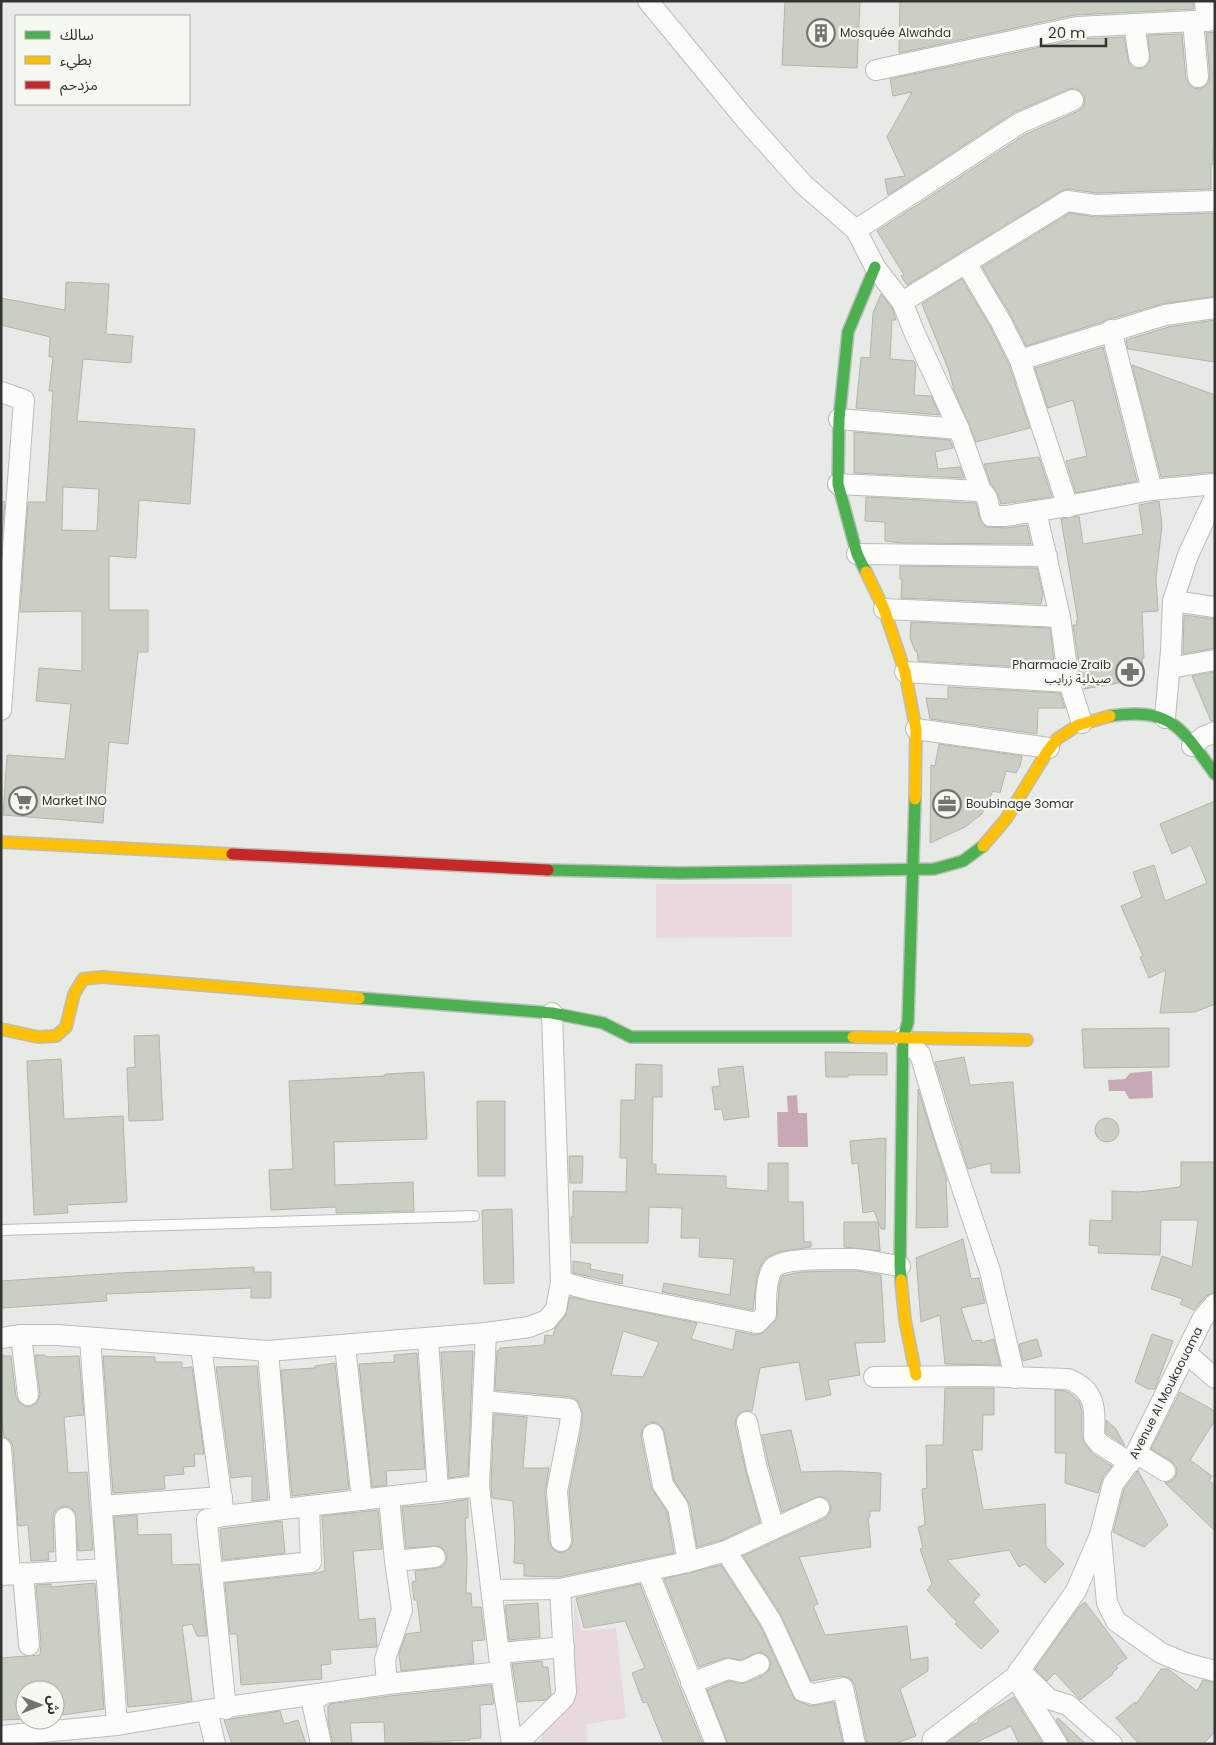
<svg xmlns="http://www.w3.org/2000/svg" width="1216" height="1745" font-family="Poppins,'Noto Sans Arabic',sans-serif">
<style>
.green{fill:#e9d8dd}
.water{fill:#c9a8b5}
.building{fill:#cacfc4;stroke:#b2b4b0;fill-rule:evenodd}
.lines{fill:none;stroke-linecap:round;stroke-linejoin:round}
.lane-casing{stroke:#bbbdb9;stroke-width:12}
.street-casing{stroke:#bbbdb9;stroke-width:22}
.fast-casing{stroke:#bbbdb9;stroke-width:14}
.slow-casing{stroke:#bbbdb9;stroke-width:14}
.jam-casing{stroke:#bbbdb9;stroke-width:14}
.lane{stroke:#fcfcfb;stroke-width:10}
.street{stroke:#fcfcfb;stroke-width:20}
.fast{stroke:#4caf50;stroke-width:11}
.slow{stroke:#ffc107;stroke-width:11}
.jam{stroke:#c62828;stroke-width:11}
.labels{text-anchor:middle;stroke-width:4.5;stroke-linejoin:round;paint-order:stroke}
.poi-label{font-size:12px;fill:#343533;stroke:#f5f9f2;text-anchor:start}
.street-label{font-size:12px;fill:#343533;stroke:#f5f9f2}
</style>
<rect width="100%" height="100%" fill="#e8eae5"/>
<!-- green -->
<g class="green">
<path d="M656,884H792V937L656,938Z"/>
<path d="M574,1598L581,1631L616,1628L626,1718L587,1724L586,1744H540L545,1724L575,1692Z"/>
</g>
<!-- water -->
<g class="water">
<path d="M1152,1071L1153,1098L1129,1099L1125,1091H1109L1108,1080L1125,1079L1130,1073Z"/>
<path d="M797,1095L798,1113H807L808,1147H778L777,1112H788L787,1096Z"/>
</g>
<!-- building -->
<g class="building">
<path d="M785,1H860L857,68L782,65Z"/>
<path d="M900,1H1193L1194,9L1075,15L899,53Z"/>
<path d="M1215,32V147H1213V164H1211V189L1097,193L1069,189L1061,191L907,285L901,276L904,275L877,231L1026,134L1078,111L1083,107L1085,101L1084,96L1080,91L1075,88L1069,89L1015,112L888,195L885,179L905,176L887,137L912,92L893,96L890,79L1079,39L1124,37L1129,64L1134,68L1141,69L1147,66L1150,61L1148,35L1182,34L1186,79L1189,84L1193,88L1200,89L1205,86L1209,82L1210,76L1206,33Z"/>
<path d="M1070,213L1096,217L1215,213V296L1161,304L1114,318L1108,319L1102,322L1026,346L1011,316L982,267Z"/>
<path d="M962,279L991,328L1009,365L1030,428L976,442L954,390L949,371L922,304Z"/>
<path d="M66,282L109,284L106,334L133,336L131,363L83,359L77,421L195,429L190,504L139,500L136,558L109,556V610H148V652H138L128,744L109,742L103,823L3,815L7,755L65,759L71,704L36,701L39,668L82,671V611L20,612L28,502H46L53,391H49L53,357H49L50,337L1,325V298L65,310ZM63,487L99,489L97,531L62,530Z"/>
<path d="M881,294L892,308L896,320H892L890,359L914,361L916,365L914,395L931,396L940,415L856,408L861,357L870,358L873,313Z"/>
<path d="M1215,320V362L1128,349L1126,340L1168,327Z"/>
<path d="M1103,347L1137,481L1076,493L1066,461L1087,456L1073,400L1048,408L1035,368Z"/>
<path d="M1132,365L1215,395V472L1161,477Z"/>
<path d="M854,432L950,440L953,448L935,452L938,469L960,467L964,478L854,473Z"/>
<path d="M1039,457L1052,497L1001,504L998,494L991,484L984,464Z"/>
<path d="M866,497L976,503L980,519L986,527L1006,528L1027,525L1031,544L901,543L885,541V522L865,521Z"/>
<path d="M1,501L5,502L1,546Z"/>
<path d="M1159,501L1162,525L1156,578L1158,611L1142,612L1144,658H1142L1143,681H1130L1084,689L1081,679L1073,625H1077L1076,621H1078L1061,519L1079,516L1083,544L1143,534L1139,505Z"/>
<path d="M900,566L1037,568L1043,594L1041,604L901,598L902,579H900Z"/>
<path d="M1184,615L1215,619V648L1183,654Z"/>
<path d="M911,622L1050,628L1055,669L918,661L917,651H915L910,638Z"/>
<path d="M1215,672V720L1211,721L1192,676Z"/>
<path d="M948,687L1060,693L1065,708H1038L1037,734L930,719L926,698L948,699Z"/>
<path d="M939,744L1022,756L1020,766L1016,773L1006,771L1000,793L993,791L982,814L965,827L930,843L931,766V765L935,766Z"/>
<path d="M1215,801V1004L1195,1012L1160,1013L1166,970L1149,978L1140,957L1143,956L1121,906L1142,897L1133,872L1154,865L1165,901L1207,883L1191,845L1172,854L1160,824Z"/>
<path d="M1169,1028V1067L1084,1068L1082,1029Z"/>
<path d="M159,1035L163,1120L129,1121L127,1068L135,1067L134,1036Z"/>
<path d="M825,1052L887,1053V1075H848V1077H826Z"/>
<path d="M964,1057L970,1085L1013,1082L1020,1173H991V1163L968,1169L935,1062Z"/>
<path d="M61,1059L64,1119L123,1116L127,1202L67,1205L68,1213L34,1215L27,1061Z"/>
<path d="M636,1064L662,1065V1097H653L652,1164H656V1174L726,1176V1188L768,1191V1163H788V1202H803L804,1242H811V1247L784,1251L775,1253L766,1258L760,1267L757,1276L753,1310L662,1292L664,1283L730,1295L734,1259L699,1257L700,1238H681L682,1208L649,1207L648,1243H572L571,1217H573V1191L626,1192L627,1158H620L621,1100H635Z"/>
<path d="M743,1066L749,1117L724,1120L722,1109L715,1110L712,1087L720,1086L718,1069Z"/>
<path d="M424,1072L427,1139L334,1142L335,1185L413,1182L414,1211L336,1213V1207L271,1210L269,1170L293,1169L289,1081L385,1076V1074Z"/>
<path d="M918,1089L947,1181L946,1182L948,1227L916,1228Z"/>
<path d="M477,1101H505V1176H478Z"/>
<circle cx="1107" cy="1130" r="12"/>
<path d="M886,1138L885,1229H881L874,1211L863,1213L858,1163L852,1164L850,1141Z"/>
<path d="M569,1156H583L582,1183H570Z"/>
<path d="M1181,1162H1215V1292L1206,1296L1194,1310L1180,1304L1183,1299L1151,1289L1162,1256L1192,1267L1198,1220H1161L1160,1255L1098,1253L1099,1246L1089,1245L1090,1220L1112,1221V1191L1139,1192L1180,1187V1185H1181Z"/>
<path d="M512,1209L514,1283L484,1284L482,1210Z"/>
<path d="M844,1222H878L880,1251L844,1247Z"/>
<path d="M963,1239L971,1279L979,1278L985,1303L961,1308L972,1341L981,1340V1343L994,1339L1000,1365L945,1364L940,1315L921,1322L916,1258Z"/>
<path d="M573,1261L591,1264L590,1269L623,1275L622,1284L573,1273Z"/>
<path d="M254,1267V1272H271V1298H251V1288L106,1294L107,1301L1,1308V1281L119,1273Z"/>
<path d="M837,1271H858L881,1275L885,1342L855,1343L860,1375L828,1380L831,1395L806,1400L799,1362L760,1368L752,1411L745,1410L739,1413L736,1418L735,1424L746,1472L760,1522L722,1540L697,1547L690,1505L674,1480L664,1431L662,1427L657,1423L650,1422L646,1425L642,1430L641,1436L651,1487L667,1512L674,1553L559,1577L524,1576V1564L514,1563L515,1539L513,1501L492,1498L491,1486L494,1414L527,1417L523,1468H549L545,1492L549,1542L552,1548L555,1551L561,1553L568,1550L571,1547L573,1541L569,1492L582,1426V1412L577,1400L571,1397L495,1390L497,1351L500,1350V1348L544,1345L545,1335L553,1336L555,1328L565,1316L570,1297L697,1323L691,1339L733,1350L736,1331L755,1335L761,1334L777,1319L779,1286L782,1276L800,1272ZM623,1331L659,1342L643,1377L611,1375Z"/>
<path d="M1152,1334L1173,1341L1155,1389H1148L1135,1382Z"/>
<path d="M1037,1339L1042,1356L1023,1361L1019,1344Z"/>
<path d="M473,1351L468,1475L449,1478L441,1352Z"/>
<path d="M417,1353L425,1469L386,1471L387,1485L372,1487L359,1364L394,1362V1355Z"/>
<path d="M35,1355H45V1357L79,1356L84,1415L64,1417L68,1473L87,1472L93,1550L78,1551L75,1512L70,1507L64,1506L58,1508L54,1513L53,1518L54,1552H48L49,1560L31,1561L28,1525L18,1526L13,1447L11,1441L4,1437L1,1414V1356H11L16,1397L19,1402L24,1406L29,1407L35,1404L39,1399L40,1394Z"/>
<path d="M103,1356L155,1357V1362H182V1368L192,1367L204,1454H194L195,1466L183,1467L184,1474L164,1476L165,1489L113,1493Z"/>
<path d="M335,1363L349,1489L292,1496L281,1370L315,1368V1366Z"/>
<path d="M257,1366L268,1499L252,1501V1476L231,1478L216,1367Z"/>
<path d="M945,1388H994V1415H983L982,1450H972L983,1510L1045,1504L1046,1547L1064,1564L1045,1583L1025,1564L1019,1567L1009,1550L947,1560L980,1595L973,1602L999,1631L981,1649L955,1624L957,1622L927,1590L932,1584L920,1549L923,1548L918,1527L925,1525L922,1489L927,1488L926,1445H943Z"/>
<path d="M1055,1390L1065,1391L1071,1394L1079,1401L1082,1411V1437L1085,1444L1093,1454L1112,1466L1103,1477L1098,1493L1065,1483L1066,1453H1055Z"/>
<path d="M1180,1392L1215,1411V1420L1190,1460L1212,1476L1209,1481L1215,1485V1531L1165,1483L1170,1482L1175,1478L1177,1472L1176,1466L1171,1461L1151,1449Z"/>
<path d="M1106,1420L1116,1429L1125,1446L1106,1433Z"/>
<path d="M791,1430L801,1472L840,1471L881,1473L880,1511H870V1517H868L871,1547L799,1557L818,1604L813,1606L825,1635L907,1626L911,1660L928,1657V1671L900,1689L916,1736L894,1744H867L855,1686L852,1680L847,1677L841,1676L811,1681L781,1615L743,1556L824,1519L829,1514L831,1509L830,1503L825,1498L820,1496L782,1512L769,1466L762,1435Z"/>
<path d="M1138,1471L1168,1525L1144,1547L1113,1532L1124,1489Z"/>
<path d="M468,1499V1518H465L467,1560L466,1593H471L472,1607H481L485,1640L472,1641L474,1663L401,1671L399,1654L406,1634L421,1632L417,1600H414L412,1582L416,1581L415,1571L442,1567L446,1562L447,1556L444,1550L439,1546L406,1548L402,1507L438,1504Z"/>
<path d="M378,1510L382,1549L353,1551L359,1620L375,1618L377,1647L330,1650L331,1664L321,1665L322,1679L241,1685L237,1634H230L225,1583L312,1574L325,1571L322,1516Z"/>
<path d="M137,1515L138,1535L171,1534L172,1565L199,1564L207,1636H197L192,1624L182,1626L192,1701L128,1707L114,1517Z"/>
<path d="M282,1521L285,1553L223,1560L220,1529Z"/>
<path d="M721,1565L761,1627L795,1700L811,1706L834,1702L843,1744H728L707,1690L729,1681L740,1684L746,1683L764,1675L769,1670L771,1664L770,1659L766,1655L760,1652L741,1660L724,1658L699,1667L664,1579Z"/>
<path d="M95,1583L104,1709L55,1716V1690H25V1719L1,1720V1658L40,1655L41,1644L36,1585L51,1584V1587Z"/>
<path d="M640,1584L680,1688L703,1744H664L647,1702L643,1703L635,1681L632,1673L645,1668L625,1621L584,1628L576,1598Z"/>
<path d="M1085,1602L1127,1658L1116,1666L1118,1668L1112,1673L1113,1674L1080,1700L1055,1673L1047,1681L1035,1669L1079,1607Z"/>
<path d="M538,1603L540,1637L509,1640L505,1605Z"/>
<path d="M542,1661L543,1667H548L551,1695L546,1700L518,1702L512,1664Z"/>
<path d="M1161,1669H1168L1197,1691L1203,1680L1215,1683V1732L1203,1744H1139L1116,1718L1135,1702L1136,1704Z"/>
<path d="M491,1685L494,1704L480,1705L481,1738L470,1739V1740L385,1744L384,1722L350,1723L352,1744H333L328,1721V1706L330,1704L390,1696Z"/>
<path d="M1014,1697L1043,1744H1019L1011,1726L973,1744H946L971,1725L979,1722L978,1720L987,1713Z"/>
<path d="M280,1711L284,1724L298,1720L306,1744H232L224,1720Z"/>
<path d="M1058,1718L1086,1744H1069L1067,1738L1056,1720Z"/>
</g>
<g class="lines">
<defs>
<path id="lane" d="M1,1230L474,1216"/>
<g id="street">
<path d="M648,1L745,119L804,185L856,230L875,267L902,302L915,334L959,429L981,491C990,498 988,506 991,516H1006L1036,511"/>
<path d="M1205,1L1207,21"/>
<path d="M1193,21L1198,77"/>
<path d="M1134,24L1139,57"/>
<path d="M876,70L1077,27L1215,20"/>
<path d="M856,230L1020,123L1073,100"/>
<path d="M966,263L1001,322L1020,360L1068,507"/>
<path d="M902,302L1067,201L1096,205L1215,201"/>
<path d="M1111,330L1152,490L1215,484"/>
<path d="M1020,360L1165,315L1215,308"/>
<path d="M1,392L24,400L1,710"/>
<path d="M839,419L959,429"/>
<path d="M838,484L981,491"/>
<path d="M857,554L1047,556"/>
<path d="M1173,601L1215,607"/>
<path d="M884,609L1060,617"/>
<path d="M1170,668L1215,660"/>
<path d="M905,672L1069,682"/>
<path d="M1165,718L1171,651L1173,601L1188,555L1215,497"/>
<path d="M1082,723L1069,682L1060,617L1036,511C1075,506 1113,497 1152,490"/>
<path d="M916,729L1049,748"/>
<path d="M1192,746L1203,737L1215,732"/>
<path d="M903,1038L920,1054L943,1131L990,1271L1015,1378"/>
<path d="M561,1282L595,1291L757,1323L766,1314C766,1301 765,1280 773,1268C781,1257 840,1259 854,1259C869,1260 885,1264 900,1266"/>
<path d="M486,1333L479,1486L501,1672L512,1744"/>
<path d="M21,1335L28,1395"/>
<path d="M1,1338L21,1335H57L268,1351L486,1333L529,1327L547,1320L556,1309L561,1282L552,1013"/>
<path d="M90,1338L117,1725"/>
<path d="M428,1339L438,1491"/>
<path d="M345,1346L362,1500"/>
<path d="M201,1347L224,1516L207,1519V1523L226,1709"/>
<path d="M268,1351L281,1509"/>
<path d="M1186,1353L1215,1378"/>
<path d="M874,1377L980,1376L1068,1379C1097,1390 1095,1410 1094,1437L1100,1444L1130,1463"/>
<path d="M483,1401L569,1409L571,1415L570,1424L557,1491L561,1541"/>
<path d="M747,1422L757,1469L774,1528"/>
<path d="M653,1434L663,1485L678,1507L688,1562"/>
<path d="M1,1448L10,1574"/>
<path d="M1136,1453L1165,1471"/>
<path d="M102,1506L222,1497"/>
<path d="M224,1516L479,1486"/>
<path d="M65,1518L67,1571"/>
<path d="M1101,1537L1107,1603L1116,1621L1161,1653L1185,1663L1215,1671"/>
<path d="M726,1551L771,1621L803,1691L814,1694L843,1688L855,1744"/>
<path d="M395,1561L435,1557"/>
<path d="M648,1571L716,1744"/>
<path d="M23,1573L29,1645"/>
<path d="M212,1573L311,1562L309,1506"/>
<path d="M1,1575L106,1569"/>
<path d="M492,1590L560,1589L688,1562L726,1551L819,1508"/>
<path d="M499,1653L564,1647"/>
<path d="M1019,1670L1049,1699L1068,1705L1112,1744"/>
<path d="M1016,1678L1057,1744"/>
<path d="M691,1683L728,1669L742,1672L759,1664"/>
<path d="M387,1684L385,1659L402,1610L395,1561L389,1497"/>
<path d="M207,1710L215,1744"/>
<path d="M1,1736L117,1725L207,1710L387,1684L501,1672"/>
<path d="M321,1744L312,1702L325,1693"/>
<path d="M517,1744L558,1704L564,1698L566,1692L560,1589"/>
<path d="M932,1744L933,1739L1015,1677L1076,1591L1100,1535L1113,1484L1136,1453L1203,1318L1215,1304"/>
</g>
<g id="fast">
<path d="M866,572L857,554L838,484L839,419L848,332L875,267"/>
<path d="M1110,716C1172,707 1181,728 1215,774"/>
<path d="M548,870L679,873L934,869L963,861L983,846"/>
<path d="M359,998L552,1013L603,1023L631,1037H853"/>
<path d="M901,1280L900,1266L903,1038L908,1022L915,799"/>
</g>
<g id="slow">
<path d="M866,572L884,609L905,672L916,729L915,799"/>
<path d="M1,842L232,854"/>
<path d="M983,846L1006,819L1047,752L1057,739L1078,725L1110,716"/>
<path d="M1,1029L38,1037L56,1036L66,1027L74,994L83,979L102,977L359,998"/>
<path d="M853,1037L1027,1040"/>
<path d="M901,1280L905,1320L916,1375"/>
</g>
<path id="jam" d="M232,854L548,870"/>
</defs>
<!-- lane casing -->
<use href="#lane" class="lane-casing"/>
<!-- street casing -->
<use href="#street" class="street-casing"/>
<!-- fast casing -->
<use href="#fast" class="fast-casing"/>
<!-- slow casing -->
<use href="#slow" class="slow-casing"/>
<!-- jam casing -->
<use href="#jam" class="jam-casing"/>
<!-- lane -->
<use href="#lane" class="lane"/>
<!-- street -->
<use href="#street" class="street"/>
<!-- fast -->
<use href="#fast" class="fast"/>
<!-- slow -->
<use href="#slow" class="slow"/>
<!-- jam -->
<use href="#jam" class="jam"/>
</g>
<!-- icons -->
<defs>
<symbol id="building-ring" viewBox="-11 -11 22 22"><circle r="9.5" fill="#f5f9f2" stroke="#737471" stroke-width="1.5"/><path d="M-4-6H4V6H1V3H-1V6H-4ZM-2.5-4.3h1.7v1.8h-1.7ZM.8-4.3h1.7v1.8H.8ZM-2.5-1h1.7V.8h-1.7ZM.8-1h1.7V.8H.8Z" fill="#737471"/></symbol>
<symbol id="pharmacy-ring" viewBox="-11 -11 22 22"><circle r="9.5" fill="#f5f9f2" stroke="#737471" stroke-width="1.5"/><path d="M-2-6h4v4h4v4h-4v4h-4v-4h-4v-4h4Z" fill="#737471"/></symbol>
<symbol id="supermarket-ring" viewBox="-11 -11 22 22"><circle r="9.5" fill="#f5f9f2" stroke="#737471" stroke-width="1.5"/><path d="M-6-5.5h2.5l.6 2H6L4.5 2H-2.5L-4.4-4H-6ZM-1.5 3.2a1.3 1.3 0 1 0 .1 0ZM3 3.2a1.3 1.3 0 1 0 .1 0Z" fill="#737471"/></symbol>
<symbol id="office-ring" viewBox="-11 -11 22 22"><circle r="9.5" fill="#f5f9f2" stroke="#737471" stroke-width="1.5"/><path d="M-6-3h4V-5.5h4V-3h4V5H-6ZM-1-4.5V-3h2v-1.5ZM-6 0V1H6V0Z" fill="#737471"/></symbol>
</defs>
<g fill-rule="evenodd">
<use href="#building-ring" x="805" y="17" width="32" height="32"/>
<use href="#pharmacy-ring" x="1114" y="656" width="32" height="32"/>
<use href="#supermarket-ring" x="7" y="785" width="32" height="32"/>
<use href="#office-ring" x="931" y="788" width="32" height="32"/>
</g>
<g class="labels">
<!-- poi labels -->
<g class="poi-label">
<text x="840" y="37">Mosquée Alwahda</text>
<text x="1111" y="669" text-anchor="end">Pharmacie Zraib<tspan x="1111" dy="14">صيدلية زرايب</tspan></text>
<text x="42" y="805">Market INO</text>
<text x="966" y="808">Boubinage 3omar</text>
</g>
<!-- street labels -->
<g class="street-label">
<text transform="translate(1166 1393) rotate(-63)" y="4">Avenue Al Moukaouama</text>
</g>
</g>
<!-- border -->
<rect width="1216" height="1745" fill="none" stroke="#343533" stroke-width="5"/>
<!-- legend -->
<rect x="15" y="15" width="175" height="90" fill="#f5f9f2" stroke="#a8aba6"/>
<rect x="25" y="31" width="25" height="8" fill="#4caf50" stroke="#a8aba6"/>
<text x="60" y="40" font-size="15" fill="#343533">سالك</text>
<rect x="25" y="56" width="25" height="8" fill="#ffc107" stroke="#a8aba6"/>
<text x="60" y="65" font-size="15" fill="#343533">بطيء</text>
<rect x="25" y="81" width="25" height="8" fill="#c62828" stroke="#a8aba6"/>
<text x="60" y="90" font-size="15" fill="#343533">مزدحم</text>
<!-- north arrow -->
<g transform="translate(40 1705) rotate(90)"><circle r="24" fill="#f5f9f2" stroke="#a8aba6"/>
<path d="M0-4L9 19L0 12L-9 19Z" fill="#737471"/>
<text y="-8" font-size="14" font-weight="bold" text-anchor="middle" fill="#343533">ش</text>
</g>
<!-- scale -->
<path d="M1041 38v8h65v-8" fill="none" stroke="#343533" stroke-width="2.5"/>
<text x="1048" y="38" font-size="15" fill="#343533" stroke="#f5f9f2" stroke-width="4" paint-order="stroke">20 m</text>
</svg>
